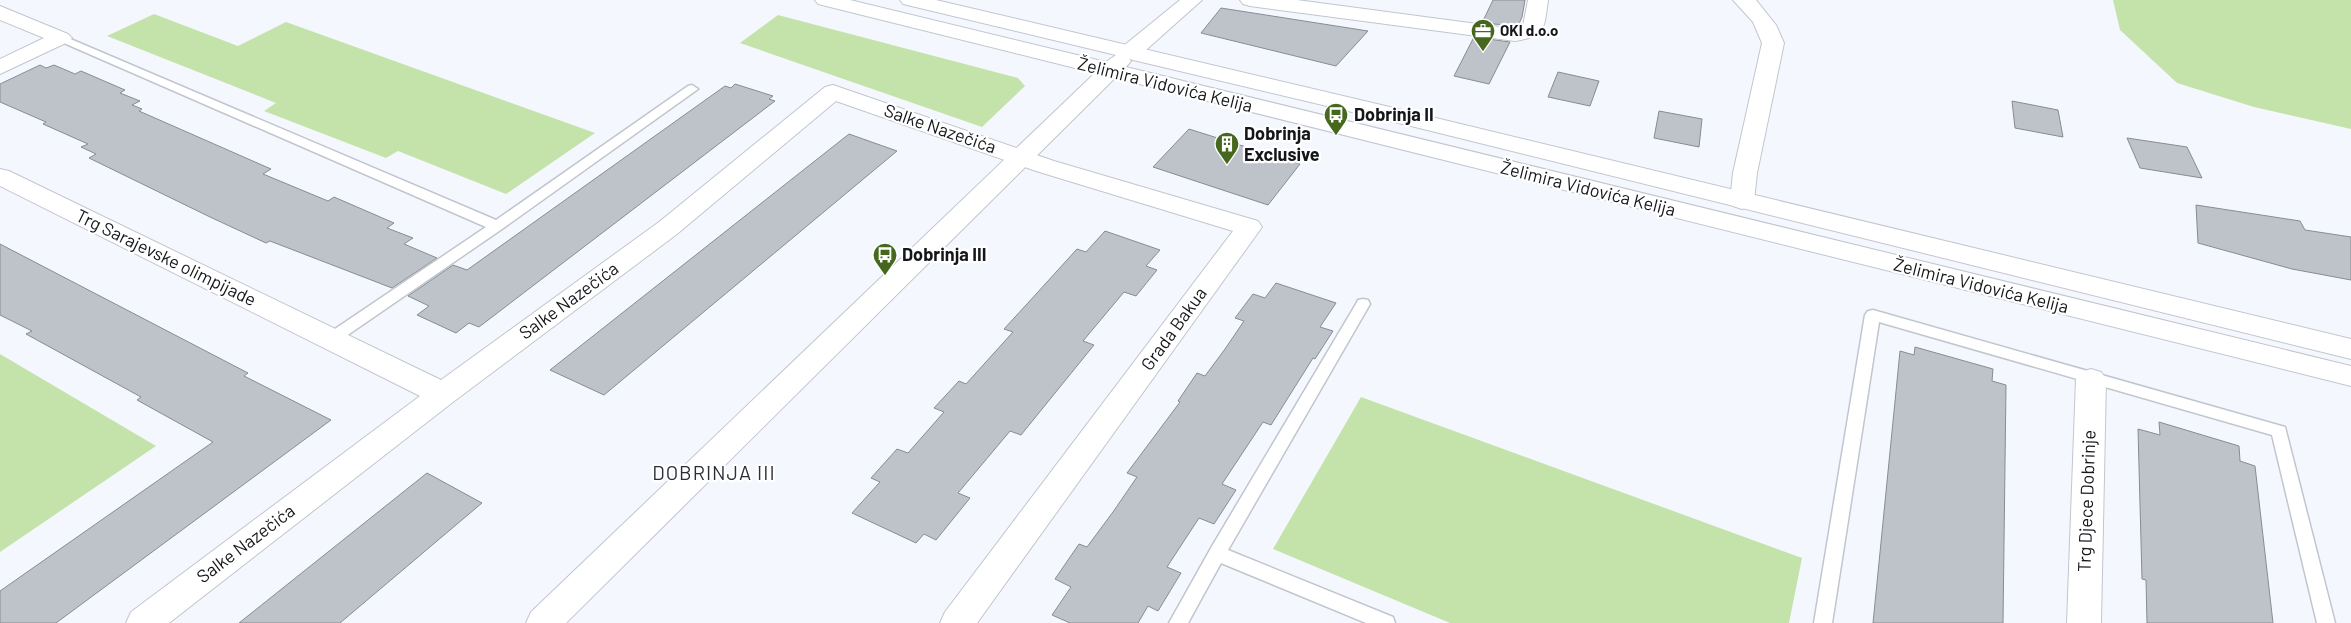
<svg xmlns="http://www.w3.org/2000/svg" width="2351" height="623" font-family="Barlow,sans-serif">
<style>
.green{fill:#c4e3aa}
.building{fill:#bec3ca;stroke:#878c93}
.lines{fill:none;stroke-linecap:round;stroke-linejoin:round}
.lane-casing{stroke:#c1c6ce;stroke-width:3}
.street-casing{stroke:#c1c6ce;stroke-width:2}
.secondary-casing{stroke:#c1c6ce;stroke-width:2}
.lane{fill:#fff;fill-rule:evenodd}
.street{fill:#fff;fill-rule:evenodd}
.secondary{fill:#fff;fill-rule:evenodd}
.labels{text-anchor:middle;stroke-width:4.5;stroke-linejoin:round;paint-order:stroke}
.far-poi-label{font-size:15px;font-weight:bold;fill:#141619;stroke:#fff;text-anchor:start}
.street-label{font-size:18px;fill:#141619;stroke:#fff}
.poi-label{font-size:18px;font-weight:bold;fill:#141619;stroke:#fff;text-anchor:start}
.quarter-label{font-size:20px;letter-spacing:1px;fill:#2b2f35;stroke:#fff}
</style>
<rect width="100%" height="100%" fill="#f4f8fe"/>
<!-- green -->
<g class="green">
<path d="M2113,0H2351V129L2254,107L2177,83L2120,30Z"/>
<path d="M154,14L238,46L286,22L595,133L506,194L398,151L386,158L264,111L276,103L107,36Z"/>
<path d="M778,15L1018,78L1025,86L982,127L740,43Z"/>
<path d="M0,354L156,446L0,552Z"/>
<path d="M1361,397L1802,558L1789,623H1450L1273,549Z"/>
</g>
<!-- building -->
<g class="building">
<path d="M1493,0H1525L1522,17L1518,26L1482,23Z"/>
<path d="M1221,8L1368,31L1336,66L1201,33Z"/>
<path d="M1474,37L1510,42L1489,84L1454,76Z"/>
<path d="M40,65L46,68L54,65L75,74L81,71L125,90L120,93L140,101L132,105L142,109L139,111L271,169L263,174L328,201L334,197L394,223L387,228L413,238L404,244L437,258L392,288L270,241L266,243L210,217L89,158L96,154L81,147L88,144L43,124L46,122L0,102V84Z"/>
<path d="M1558,72L1599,81L1590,106L1548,97Z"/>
<path d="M735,84L773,96L769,99L775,101L479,327L469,323L456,333L417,315L429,306L408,296L453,265L467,270L725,86L731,88Z"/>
<path d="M2012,101L2058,110L2063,137L2015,128Z"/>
<path d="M1659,111L1702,119L1699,147L1654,138Z"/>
<path d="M1189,129L1300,164L1268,205L1153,167Z"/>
<path d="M849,134L897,151L604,395L550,370Z"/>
<path d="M2127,138L2187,147L2202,178L2140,168Z"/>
<path d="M2196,205L2300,221L2305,230L2351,237V280L2292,269L2198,243Z"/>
<path d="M1105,231L1160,250L1146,266L1157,270L1136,296L1124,292L1083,341L1094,345L1021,435L1010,431L958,493L970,498L936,540L924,534L916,543L852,513L880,482L871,478L897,449L908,453L944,412L934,408L959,381L966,384L1013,332L1004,329L1027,304L1077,249L1086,252Z"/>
<path d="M0,244L248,373L244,376L331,420L56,623H0V591L213,442L137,400L141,397L26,334L32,331L0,315Z"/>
<path d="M1276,283L1336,303L1320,327L1333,331L1315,359L1313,358L1271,425L1263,422L1222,484L1236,490L1214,524L1199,518L1167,567L1181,573L1158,611L1148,606L1138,623H1070L1052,615L1071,587L1055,579L1079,544L1087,547L1113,512L1137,477L1127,473L1180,402L1178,401L1197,373L1205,376L1225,349L1244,321L1235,318L1253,294L1265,298Z"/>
<path d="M1915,347L1993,369L1992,381L2006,385L2003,623H1873L1900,351L1914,355Z"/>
<path d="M2159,422L2239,446L2240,461L2255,466L2273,623H2147L2146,580L2142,579L2138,429L2160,435Z"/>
<path d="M427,473L482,503L340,623H239Z"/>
</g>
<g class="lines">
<defs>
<g id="lane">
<path d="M61,35L496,220L688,86L692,85L698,89L502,229L336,343H326L323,339L326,335L486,227L57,40L55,38L57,36Z"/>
<path d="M1363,299L1368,300L1370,304L1228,550L1393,617L1395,623H1366L1221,563L1188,623H1169L1211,548L1356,304L1358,300Z"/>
<path d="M1873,310L2285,427L2335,623H2317L2272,435L1879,322L1832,623H1814L1865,315L1868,311Z"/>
</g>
<g id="street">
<path d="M1180,0H1202L1137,58L1129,59L1121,58L1118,53L1121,48Z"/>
<path d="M1240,0H1297L1515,29L1523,26L1528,0H1548C1544,29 1546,36 1515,41L1250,6L1243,4Z"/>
<path d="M1733,0H1756L1776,25L1784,43L1757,173L1754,201L1751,206L1742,209L1733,206L1730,201L1733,173L1762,43L1753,22Z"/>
<path d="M0,6L68,34L72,38L68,42L0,74V59L44,38L0,20Z"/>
<path d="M833,85L1054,161L1258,221L1262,227L977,623H940L945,612L1233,231L1036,171L836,101L677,234L453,402L169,623H126L131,612L420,396L0,186V169L9,171L441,380L659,222L825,87Z"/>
<path d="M2091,369L2101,372L2106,379L2101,623H2067L2076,379L2081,372Z"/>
</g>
<path id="secondary" d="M815,0H850L1106,62L1116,55L903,4L900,0H936L1411,112L2351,339V359L1411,126L1129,59L1131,61L1126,67L2351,366V386L1115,78L566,623H526L531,612L1095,73L818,4Z"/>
</defs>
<!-- lane casing -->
<use href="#lane" class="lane-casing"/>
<!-- street casing -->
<use href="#street" class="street-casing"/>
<!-- secondary casing -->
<use href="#secondary" class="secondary-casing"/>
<!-- lane -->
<use href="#lane" class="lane"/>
<!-- street -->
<use href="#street" class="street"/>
<!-- secondary -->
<use href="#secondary" class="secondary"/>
</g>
<!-- icons -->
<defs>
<symbol id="office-pin" viewBox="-11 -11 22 30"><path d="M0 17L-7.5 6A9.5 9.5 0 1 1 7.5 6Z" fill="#45671e" stroke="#fff"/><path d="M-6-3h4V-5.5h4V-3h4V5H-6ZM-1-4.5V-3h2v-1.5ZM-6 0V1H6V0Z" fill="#fff"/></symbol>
<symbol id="bus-pin" viewBox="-11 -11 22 30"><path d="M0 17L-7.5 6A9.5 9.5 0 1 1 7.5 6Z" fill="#45671e" stroke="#fff"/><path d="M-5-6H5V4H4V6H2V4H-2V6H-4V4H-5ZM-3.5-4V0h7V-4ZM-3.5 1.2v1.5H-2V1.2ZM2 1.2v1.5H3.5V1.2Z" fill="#fff"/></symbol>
<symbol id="building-pin" viewBox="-11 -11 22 30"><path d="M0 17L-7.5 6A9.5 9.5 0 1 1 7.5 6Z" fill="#45671e" stroke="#fff"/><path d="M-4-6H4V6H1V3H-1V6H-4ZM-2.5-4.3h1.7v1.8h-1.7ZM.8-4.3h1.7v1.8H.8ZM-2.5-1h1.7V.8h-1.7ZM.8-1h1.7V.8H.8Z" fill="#fff"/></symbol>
</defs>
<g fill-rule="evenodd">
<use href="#office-pin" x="1469" y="17" width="28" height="38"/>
<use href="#bus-pin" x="1322" y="101" width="28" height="38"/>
<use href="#building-pin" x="1213" y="130" width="28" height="38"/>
<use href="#bus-pin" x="871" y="241" width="28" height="38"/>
</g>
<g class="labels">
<!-- far-poi labels -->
<g class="far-poi-label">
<text x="1500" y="36">OKI d.o.o</text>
</g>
<!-- street labels -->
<g class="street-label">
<text transform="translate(1165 85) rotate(14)" y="6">Želimira Vidovića Kelija</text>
<text transform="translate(940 129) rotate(19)" y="6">Salke Nazečića</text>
<text transform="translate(1588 189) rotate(14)" y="6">Želimira Vidovića Kelija</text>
<text transform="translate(166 258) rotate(26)" y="6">Trg Sarajevske olimpijade</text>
<text transform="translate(1981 286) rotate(14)" y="6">Želimira Vidovića Kelija</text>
<text transform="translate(569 301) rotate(-36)" y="6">Salke Nazečića</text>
<text transform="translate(1174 329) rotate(-54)" y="6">Grada Bakua</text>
<text transform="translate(2087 501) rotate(-88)" y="6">Trg Djece Dobrinje</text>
<text transform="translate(246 544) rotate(-37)" y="6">Salke Nazečića</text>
</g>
<!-- poi labels -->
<g class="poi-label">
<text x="1354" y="121">Dobrinja II</text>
<text x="1244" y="140">Dobrinja<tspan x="1244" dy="21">Exclusive</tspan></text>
<text x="902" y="261">Dobrinja III</text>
</g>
<!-- quarter labels -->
<g class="quarter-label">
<text x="714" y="480">DOBRINJA III</text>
</g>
</g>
</svg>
